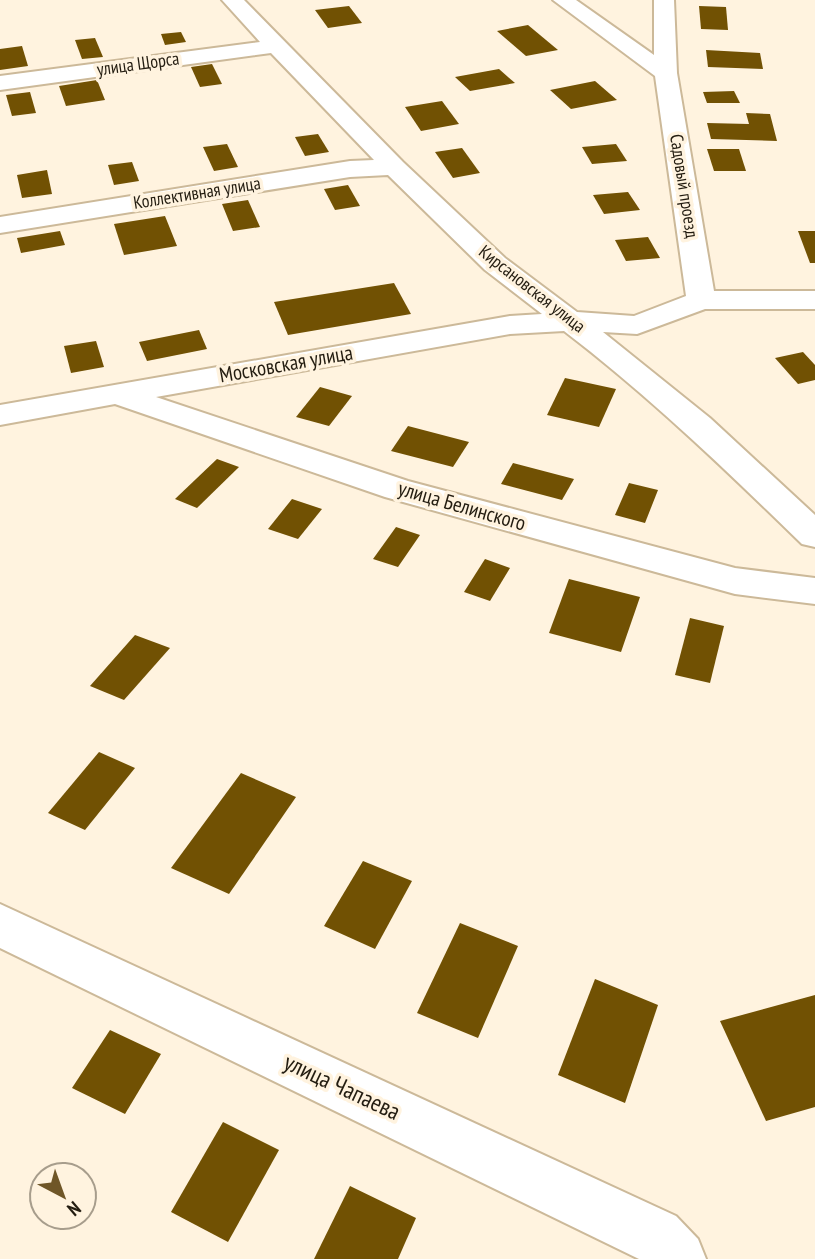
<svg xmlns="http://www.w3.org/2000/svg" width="815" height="1259" font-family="'PT Sans Narrow',sans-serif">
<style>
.building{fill:#715103}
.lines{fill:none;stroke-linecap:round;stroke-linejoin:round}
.street-casing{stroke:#ccb999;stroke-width:4}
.street{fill:#fff;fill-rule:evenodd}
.labels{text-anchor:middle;stroke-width:7;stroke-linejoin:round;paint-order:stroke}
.far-street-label{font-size:18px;fill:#231c10;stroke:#fff3df}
.street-label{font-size:21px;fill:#231c10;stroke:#fff3df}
.near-street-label{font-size:24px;fill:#231c10;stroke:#fff3df}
</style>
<rect width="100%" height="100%" fill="#fff3df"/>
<!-- building -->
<g class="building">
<path d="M349,6L362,23L328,28L315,10Z"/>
<path d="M699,6L726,7L728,30L701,29Z"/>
<path d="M528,25L558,50L526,56L497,31Z"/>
<path d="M181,32L186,42L165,45L161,34Z"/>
<path d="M95,38L103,57L82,59L75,40Z"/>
<path d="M22,46L28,66L0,70V49Z"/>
<path d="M706,50L760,53L763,69L708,67Z"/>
<path d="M212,64L222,84L200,87L191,67Z"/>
<path d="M499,69L515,83L470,91L455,77Z"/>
<path d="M97,80L105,100L66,106L59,86Z"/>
<path d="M595,81L617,100L571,109L550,90Z"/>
<path d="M734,91L740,103H707L703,92Z"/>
<path d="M30,92L36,113L12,116L6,95Z"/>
<path d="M442,101L459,124L421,131L405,107Z"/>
<path d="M746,113L770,114L777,141L711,139L707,123L749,124Z"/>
<path d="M318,134L329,152L305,156L295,137Z"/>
<path d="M227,144L238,167L214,171L203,147Z"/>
<path d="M616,144L627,161L592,164L582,147Z"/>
<path d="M462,148L480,173L453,178L435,152Z"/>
<path d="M707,149H739L746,171H714Z"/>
<path d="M132,162L139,181L114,185L108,165Z"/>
<path d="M47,170L52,194L22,198L17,175Z"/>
<path d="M348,185L360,206L335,210L324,189Z"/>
<path d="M628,192L640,210L604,214L593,195Z"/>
<path d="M248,200L260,227L233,231L222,204Z"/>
<path d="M165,216L177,246L124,255L114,224Z"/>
<path d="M60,231L65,245L21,253L17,238Z"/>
<path d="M798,231H815V263H810Z"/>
<path d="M648,237L660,258L626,261L615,240Z"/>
<path d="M394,283L411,314L288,335L274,302Z"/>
<path d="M199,330L207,349L147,361L139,342Z"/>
<path d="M96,341L104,367L71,373L64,346Z"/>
<path d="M803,352L815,365V380L798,384L775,358Z"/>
<path d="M565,378L616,389L599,427L547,415Z"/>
<path d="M320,387L352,396L329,426L296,417Z"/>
<path d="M408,426L469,442L453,467L391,451Z"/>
<path d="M217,459L239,467L197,508L175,499Z"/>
<path d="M513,463L574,479L562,500L501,484Z"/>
<path d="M629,483L658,490L645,523L615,515Z"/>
<path d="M292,499L322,509L298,539L268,529Z"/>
<path d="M396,527L420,535L398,567L373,559Z"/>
<path d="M485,559L510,568L490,601L464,592Z"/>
<path d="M569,579L640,597L621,652L549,633Z"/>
<path d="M690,618L724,626L710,683L675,675Z"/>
<path d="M135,635L170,648L124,700L90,686Z"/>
<path d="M99,752L135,768L85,830L48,813Z"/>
<path d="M241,773L296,797L229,894L171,868Z"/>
<path d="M363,861L412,881L375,949L324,926Z"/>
<path d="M460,923L518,946L478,1038L417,1013Z"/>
<path d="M595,979L658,1005L625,1103L558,1075Z"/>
<path d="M815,995V1107L766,1121L720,1021Z"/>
<path d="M110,1030L161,1054L125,1114L72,1088Z"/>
<path d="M223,1122L279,1150L228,1242L171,1212Z"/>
<path d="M350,1186L416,1218L398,1259H314Z"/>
</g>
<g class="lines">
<defs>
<g id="street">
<path d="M222,0H244L403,162L505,258L577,312L634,316L686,296L655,76L553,0H576L654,55V0H674L677,73L714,291H815V309H705L637,334L603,332L710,418L815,515V547L802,544C725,469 649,396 564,331L510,334L156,397L408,481L735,568L815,578V604L735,594L385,497L115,404L0,425V405L510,316L542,314L485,270L388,175L350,177L0,233V217L350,161L374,160L271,53L0,90V76L260,42Z"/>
<path d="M0,904L676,1216L698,1239L706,1259H639L0,948Z"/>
</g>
</defs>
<!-- street casing -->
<use href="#street" class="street-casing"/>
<!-- street -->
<use href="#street" class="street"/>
</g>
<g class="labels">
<!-- far-street labels -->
<g class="far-street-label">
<text transform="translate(138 64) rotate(-8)" y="6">улица Щорса</text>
<text transform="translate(684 186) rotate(81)" y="6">Садовый проезд</text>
<text transform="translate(197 193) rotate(-9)" y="6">Коллективная улица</text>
<text transform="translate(532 289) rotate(38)" y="6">Кирсановская улица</text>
</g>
<!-- street labels -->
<g class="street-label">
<text transform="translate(286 364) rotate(-10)" y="7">Московская улица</text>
<text transform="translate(462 506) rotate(16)" y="7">улица Белинского</text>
</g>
<!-- near-street labels -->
<g class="near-street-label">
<text transform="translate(342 1087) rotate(25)" y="8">улица Чапаева</text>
</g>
</g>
<!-- north arrow -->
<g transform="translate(63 1196) rotate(139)"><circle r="33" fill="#fff3df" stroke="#a79d8c" stroke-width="2"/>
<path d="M0-5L12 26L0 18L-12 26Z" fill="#6f5627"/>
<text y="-10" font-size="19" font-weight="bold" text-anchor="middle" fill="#231c10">N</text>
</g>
</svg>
